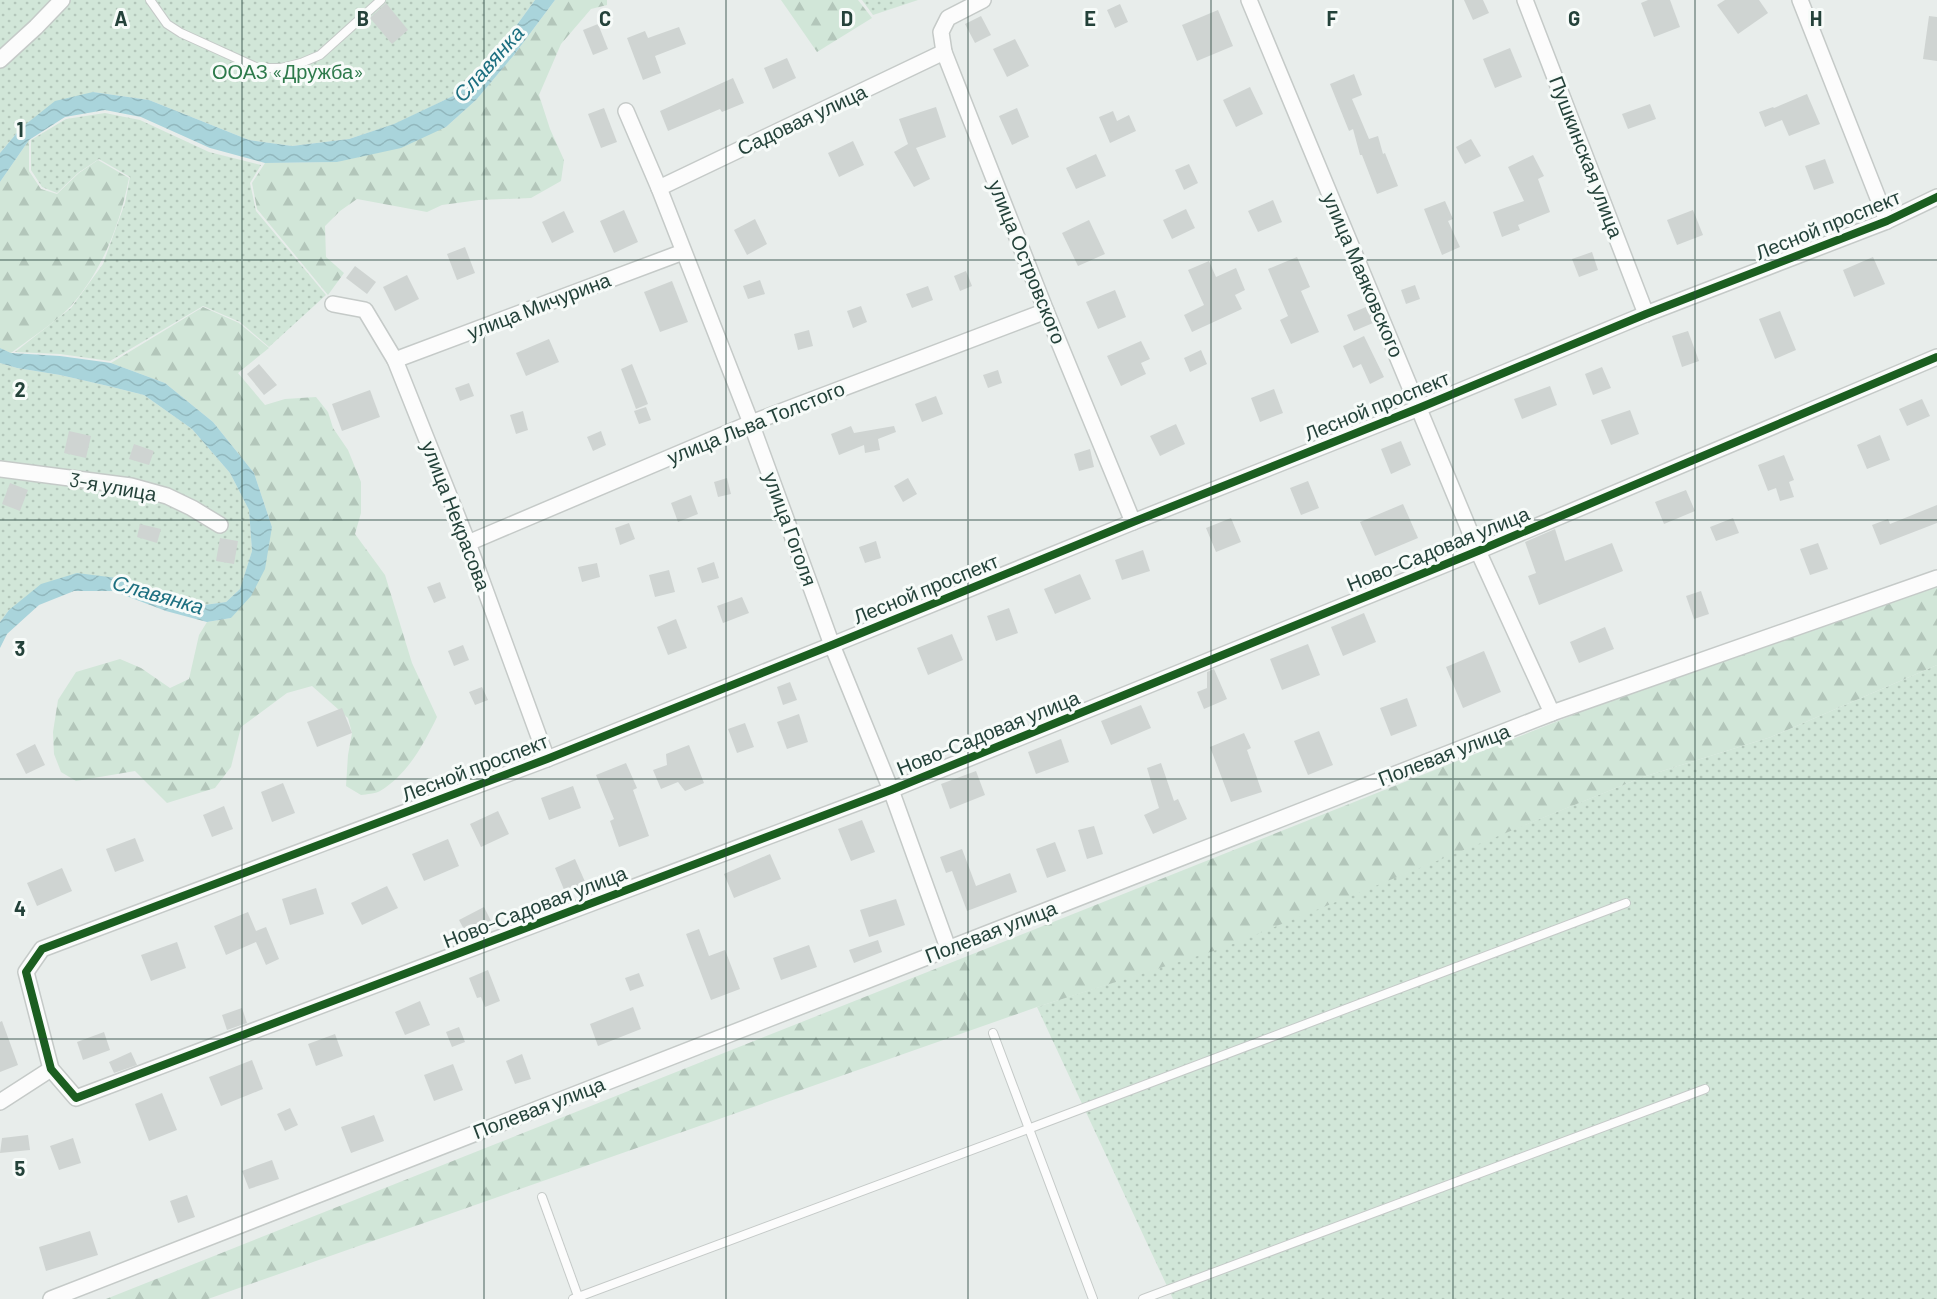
<svg xmlns="http://www.w3.org/2000/svg" width="1937" height="1299" font-family="Barlow,sans-serif">
<style>
.green{fill:url(#green-dots)}
.forest{fill:url(#forest-firs)}
.water{fill:url(#water-waves)}
.building{fill:#cfd4d2}
.lines{fill:none;stroke-linecap:round;stroke-linejoin:round}
.service-casing{stroke:#c5cac8;stroke-width:10}
.minor-casing{stroke:#c5cac8;stroke-width:18}
.service{stroke:#fcfcfc;stroke-width:8}
.minor{stroke:#fcfcfc;stroke-width:15}
.cycleway-casing{stroke:#f7fbf9;stroke-width:11}
.cycleway{stroke:#1b5e20;stroke-width:8}
.grid{fill:none;stroke:#24423a;stroke-width:1.5;stroke-opacity:0.55}
.labels{text-anchor:middle;stroke-width:6;stroke-linejoin:round;paint-order:stroke}
.park-label{font-size:20px;fill:#2d7a4b;stroke:#f7fbf9}
.street-label{font-size:20px;fill:#24423a;stroke:#f7fbf9}
.water-label{font-size:21px;font-style:italic;fill:#1c6f80;stroke:#f7fbf9}
.grid-label{font-size:20px;text-anchor:middle;font-weight:bold;fill:#24423a;stroke:#f7fbf9;stroke-width:6;stroke-linejoin:round;paint-order:stroke}
</style>
<defs>
<pattern id="green-dots" width="8" height="8" patternUnits="userSpaceOnUse" patternTransform="scale(1.5)"><rect width="8" height="8" fill="#d1e6d8"/><path d="M2 2h.1M6 6h.1" fill="none" stroke="#b3c6ba" stroke-width="1.8" stroke-linecap="round"/></pattern>
<pattern id="forest-firs" width="22" height="20" patternUnits="userSpaceOnUse" patternTransform="scale(1.5)"><rect width="22" height="20" fill="#d1e6d8"/><path d="M5 1l3.5 6h-7zM16 11l3.5 6h-7z" fill="#b3c6ba"/></pattern>
<pattern id="water-waves" width="16" height="10" patternUnits="userSpaceOnUse" patternTransform="scale(1.5)"><rect width="16" height="10" fill="#a9d4db"/><path d="M0 5q4-4 8 0t8 0" fill="none" stroke="#91b7bd"/></pattern>
</defs>
<rect width="100%" height="100%" fill="#e8edeb"/>
<!-- green -->
<g class="green">
<path d="M0,0H535L508,37L453,96L395,124L349,139L292,146L249,140L149,100L93,92L21,128L0,153Z"/>
<path d="M862,0H918L873,15Z"/>
<path d="M105,113L140,120L209,152L261,165L250,183L256,211L326,295L269,347L240,322L203,306L110,361L60,354L15,352L71,308L103,264L125,203L130,177L99,159L78,173L57,193L42,187L31,170V140L66,119Z"/>
<path d="M0,363L17,368L60,375L108,386L144,395L192,429L230,473L249,510L252,551L240,589L226,602L204,605L117,578L9,610L0,622Z"/>
<path d="M1937,665V1299H1173L1037,1007L1223,947L1643,777L1771,737Z"/>
</g>
<!-- forest -->
<g class="forest">
<path d="M555,0H607V5L591,9L561,44L539,95L550,129L564,160L561,181L531,198L479,200L442,205L427,212L357,199L340,211L325,226L326,257L344,273L328,295L257,209L252,183L265,163L337,162L446,127L476,100L514,55Z"/>
<path d="M781,0H858L872,18L817,52Z"/>
<path d="M29,140V171L41,189L57,194L79,173L98,160L129,178C120,225 102,271 70,307C56,322 28,340 11,353L0,348V182Z"/>
<path d="M203,307L239,323L269,348L238,373L265,405L285,399L316,397L328,412L333,428L348,450L361,482V513L355,534L385,575L412,663L437,717C424,744 407,775 380,791C375,794 367,794 361,795L346,786L348,755L352,733L348,718L312,686L287,693L241,727L231,767L215,788L167,803L135,771L76,781L61,772L54,754L53,732L58,700L76,672L120,659L141,668L170,688L189,679L199,635L207,622L231,618L272,527L254,473L213,422L165,383L111,363Z"/>
<path d="M1937,570V665L1771,737L1643,777L1223,948L1037,1007L208,1299H106Z"/>
</g>
<!-- water -->
<g class="water">
<path d="M535,0H555L514,55L476,100L446,127L401,148L337,162L265,163L210,148L141,117L105,110L65,117L29,140L0,182V153L21,128L55,101L93,92L149,100L249,140L292,146L349,139L394,124L453,96L508,37Z"/>
<path d="M0,348L11,353L60,356L111,363L165,383L213,422L254,473L272,527L265,569L251,596L231,618L207,622L166,611L113,591H74L39,605L7,634L0,648V622L9,610L41,584L77,573L117,578L204,605L226,602L240,589L252,551L249,510L230,473L192,429L144,395L108,386L60,375L17,368L0,363Z"/>
</g>
<!-- building -->
<g class="building">
<path d="M1464,0H1483L1489,13L1473,20Z"/>
<path d="M1648,0H1670L1680,27L1654,37L1641,3Z"/>
<path d="M1725,0H1759L1768,13L1738,34L1717,5Z"/>
<path d="M386,3L408,30L392,44L370,18Z"/>
<path d="M1120,4L1128,22L1115,28L1107,10Z"/>
<path d="M1218,10L1233,46L1197,61L1182,25Z"/>
<path d="M981,16L991,35L975,43L965,24Z"/>
<path d="M1929,16L1937,17V61L1923,59Z"/>
<path d="M598,24L608,49L593,55L583,30Z"/>
<path d="M679,27L686,44L655,56L661,73L643,80L627,38L645,31L648,38Z"/>
<path d="M1015,39L1029,66L1007,77L993,49Z"/>
<path d="M1510,48L1522,77L1495,88L1483,59Z"/>
<path d="M787,58L796,78L773,89L764,68Z"/>
<path d="M1354,74L1362,95L1352,99L1369,139L1378,136L1383,154L1385,153L1398,186L1377,194L1362,155H1360L1353,129L1349,131L1330,84Z"/>
<path d="M733,78L744,103L722,112L720,109L668,131L660,111Z"/>
<path d="M1250,87L1263,114L1236,127L1223,100Z"/>
<path d="M1807,94L1820,124L1789,136L1782,120L1765,127L1759,112L1773,107L1774,108Z"/>
<path d="M1650,104L1656,119L1628,129L1622,114Z"/>
<path d="M936,107L946,137L916,148L930,179L914,187L894,152L908,144L899,119Z"/>
<path d="M604,108L617,142L601,148L588,114Z"/>
<path d="M1017,108L1029,137L1012,145L999,116Z"/>
<path d="M1113,111L1117,121L1129,115L1136,131L1110,143L1099,117Z"/>
<path d="M1471,139L1481,156L1465,164L1456,147Z"/>
<path d="M853,141L864,165L839,177L828,153Z"/>
<path d="M1096,154L1106,176L1076,189L1066,168Z"/>
<path d="M1533,155L1544,176L1538,179L1550,212L1518,225L1520,230L1502,237L1493,212L1524,201L1508,167Z"/>
<path d="M1825,159L1834,183L1814,190L1805,166Z"/>
<path d="M1189,164L1198,183L1184,190L1175,170Z"/>
<path d="M1273,200L1282,222L1258,232L1248,211Z"/>
<path d="M1445,201L1453,219L1448,221L1460,247L1442,255L1424,209Z"/>
<path d="M1186,209L1195,228L1172,239L1163,220Z"/>
<path d="M624,210L638,242L614,253L600,221Z"/>
<path d="M1693,210L1703,235L1677,245L1667,220Z"/>
<path d="M564,211L574,232L552,243L542,222Z"/>
<path d="M755,219L767,244L747,255L734,230Z"/>
<path d="M1089,220L1105,254L1078,266L1062,233Z"/>
<path d="M465,247L475,273L457,280L447,254Z"/>
<path d="M1592,252L1598,270L1579,277L1572,259Z"/>
<path d="M1297,257L1310,287L1301,291L1319,332L1291,344L1280,320L1288,316L1268,269Z"/>
<path d="M1873,257L1885,284L1854,297L1843,270Z"/>
<path d="M1209,261L1216,277L1236,268L1245,290L1235,295L1242,309L1192,332L1184,315L1204,305L1188,270Z"/>
<path d="M355,266L376,282L367,294L346,278Z"/>
<path d="M966,271L972,286L960,291L954,276Z"/>
<path d="M407,275L419,299L395,311L383,287Z"/>
<path d="M760,280L765,294L748,299L743,286Z"/>
<path d="M672,281L688,322L660,332L644,292Z"/>
<path d="M1415,285L1420,299L1406,304L1401,290Z"/>
<path d="M928,286L933,300L912,308L906,294Z"/>
<path d="M1115,290L1126,317L1098,329L1086,302Z"/>
<path d="M861,306L867,322L853,328L847,311Z"/>
<path d="M1366,307L1373,323L1354,331L1347,315Z"/>
<path d="M1780,311L1796,350L1775,359L1759,319Z"/>
<path d="M809,330L813,346L798,350L794,334Z"/>
<path d="M1688,331L1699,361L1682,367L1672,336Z"/>
<path d="M1364,336L1384,377L1370,384L1361,364L1353,368L1343,346Z"/>
<path d="M549,339L559,362L526,376L516,353Z"/>
<path d="M1141,341L1150,359L1141,363L1146,374L1121,386L1107,356Z"/>
<path d="M1201,350L1207,364L1190,372L1184,358Z"/>
<path d="M259,364L277,385L264,395L247,374Z"/>
<path d="M632,364L648,404L636,409L621,369Z"/>
<path d="M1602,367L1611,388L1593,395L1585,374Z"/>
<path d="M998,370L1002,383L988,388L983,375Z"/>
<path d="M469,383L474,396L460,401L455,388Z"/>
<path d="M1550,386L1557,405L1522,419L1514,399Z"/>
<path d="M1274,389L1283,413L1260,422L1251,398Z"/>
<path d="M370,390L380,417L342,431L332,404Z"/>
<path d="M936,396L943,414L922,422L915,404Z"/>
<path d="M1922,399L1930,416L1907,426L1899,409Z"/>
<path d="M646,407L651,420L639,424L634,411Z"/>
<path d="M1630,410L1639,434L1611,445L1601,420Z"/>
<path d="M523,411L528,430L516,434L510,415Z"/>
<path d="M1176,424L1185,444L1160,456L1150,436Z"/>
<path d="M851,426L854,433L894,426L896,432L878,439L880,450L865,453L864,445L839,455L831,434Z"/>
<path d="M69,431L91,436L86,458L64,453Z"/>
<path d="M601,431L606,445L593,451L587,437Z"/>
<path d="M1880,435L1890,460L1867,469L1857,445Z"/>
<path d="M1401,441L1411,465L1391,474L1381,449Z"/>
<path d="M134,444L154,451L149,465L129,459Z"/>
<path d="M1090,449L1094,467L1079,471L1074,454Z"/>
<path d="M1784,455L1794,480L1789,482L1794,497L1780,501L1776,488L1768,491L1758,465Z"/>
<path d="M727,478L731,494L718,497L714,482Z"/>
<path d="M908,478L917,494L903,502L894,486Z"/>
<path d="M1308,481L1319,508L1301,515L1290,488Z"/>
<path d="M10,483L28,490L20,511L2,504Z"/>
<path d="M1686,490L1695,511L1664,524L1655,502Z"/>
<path d="M691,495L698,514L678,522L671,503Z"/>
<path d="M1403,504L1418,538L1375,556L1360,522Z"/>
<path d="M1937,505V523L1880,545L1872,525L1888,519L1890,524Z"/>
<path d="M1231,518L1241,542L1216,552L1206,528Z"/>
<path d="M1733,518L1739,533L1716,541L1710,527Z"/>
<path d="M629,523L635,539L620,545L615,528Z"/>
<path d="M140,524L161,529L157,543L137,537Z"/>
<path d="M1555,529L1565,561L1612,543L1623,571L1539,605L1528,576L1536,573L1525,542Z"/>
<path d="M220,538L238,541L234,564L216,561Z"/>
<path d="M876,541L881,558L865,563L859,547Z"/>
<path d="M1818,543L1828,569L1810,575L1800,549Z"/>
<path d="M1143,550L1150,571L1122,580L1115,560Z"/>
<path d="M714,562L719,578L702,583L697,568Z"/>
<path d="M597,563L600,577L582,582L578,567Z"/>
<path d="M669,570L675,592L655,597L649,575Z"/>
<path d="M1080,574L1091,599L1055,614L1044,589Z"/>
<path d="M440,582L446,598L434,603L427,587Z"/>
<path d="M1701,591L1709,614L1694,619L1686,596Z"/>
<path d="M742,597L749,613L723,623L717,606Z"/>
<path d="M1009,608L1018,633L996,641L987,616Z"/>
<path d="M1364,613L1376,642L1343,656L1331,627Z"/>
<path d="M676,619L687,648L668,655L657,627Z"/>
<path d="M1605,627L1614,649L1579,663L1570,642Z"/>
<path d="M952,634L963,660L928,675L917,648Z"/>
<path d="M1308,644L1320,675L1282,690L1270,659Z"/>
<path d="M463,645L469,660L454,666L448,651Z"/>
<path d="M1484,651L1501,692L1463,708L1446,667Z"/>
<path d="M1214,669L1227,699L1204,709L1197,692L1207,688V672Z"/>
<path d="M790,682L797,700L783,705L777,687Z"/>
<path d="M482,687L488,700L475,705L469,692Z"/>
<path d="M1407,698L1417,726L1391,736L1380,708Z"/>
<path d="M1141,705L1151,728L1111,745L1101,721Z"/>
<path d="M342,708L352,733L317,747L307,722Z"/>
<path d="M799,714L808,742L787,749L777,722Z"/>
<path d="M745,723L754,747L737,753L728,729Z"/>
<path d="M1319,731L1333,765L1308,775L1294,741Z"/>
<path d="M1244,733L1251,748L1247,750L1262,792L1231,802L1210,747Z"/>
<path d="M1061,739L1069,762L1036,774L1028,752Z"/>
<path d="M35,744L45,765L26,774L16,754Z"/>
<path d="M689,745L704,783L685,791L678,782L661,789L653,770L667,765L666,754Z"/>
<path d="M626,763L637,788L633,790L649,836L619,847L610,821L614,819L596,775Z"/>
<path d="M1161,763L1174,801L1178,799L1187,819L1153,834L1144,815L1159,808L1147,768Z"/>
<path d="M976,771L985,795L950,809L941,784Z"/>
<path d="M283,783L295,813L272,822L261,792Z"/>
<path d="M573,786L581,808L549,820L541,798Z"/>
<path d="M224,806L233,829L212,837L203,815Z"/>
<path d="M498,811L509,834L481,847L470,824Z"/>
<path d="M862,820L875,852L851,861L838,829Z"/>
<path d="M1094,826L1103,854L1087,859L1078,830Z"/>
<path d="M135,838L144,861L115,872L106,849Z"/>
<path d="M448,839L459,866L424,881L412,854Z"/>
<path d="M1055,842L1066,871L1047,878L1036,849Z"/>
<path d="M962,849L976,886L1010,873L1017,892L967,911L952,871L946,873L940,857Z"/>
<path d="M770,854L781,879L734,898L724,874Z"/>
<path d="M575,859L586,884L565,892L555,868Z"/>
<path d="M62,868L72,891L37,906L27,883Z"/>
<path d="M387,886L398,908L362,925L351,903Z"/>
<path d="M316,888L324,914L290,925L282,899Z"/>
<path d="M896,899L905,925L869,937L860,910Z"/>
<path d="M484,907L492,923L467,935L459,920Z"/>
<path d="M248,912L256,931L266,927L279,959L266,965L256,942L226,955L214,926Z"/>
<path d="M699,929L709,956L725,950L740,989L711,1000L686,934Z"/>
<path d="M878,940L882,952L854,963L849,950Z"/>
<path d="M177,942L186,968L151,981L141,955Z"/>
<path d="M809,945L817,967L781,980L773,958Z"/>
<path d="M488,970L500,1001L485,1007L481,997L477,998L469,978Z"/>
<path d="M639,973L644,986L630,991L625,978Z"/>
<path d="M420,1001L430,1025L405,1035L395,1012Z"/>
<path d="M633,1007L641,1029L598,1046L590,1024Z"/>
<path d="M242,1008L247,1023L227,1030L222,1015Z"/>
<path d="M2,1021L18,1065L0,1072V1022Z"/>
<path d="M459,1027L465,1042L452,1047L446,1032Z"/>
<path d="M104,1032L110,1050L83,1060L77,1042Z"/>
<path d="M335,1034L343,1056L316,1066L308,1044Z"/>
<path d="M131,1052L137,1065L114,1073L109,1062Z"/>
<path d="M522,1054L531,1079L515,1084L506,1061Z"/>
<path d="M252,1060L263,1089L221,1106L209,1077Z"/>
<path d="M453,1064L463,1090L434,1101L424,1075Z"/>
<path d="M162,1093L177,1130L149,1141L135,1104Z"/>
<path d="M290,1108L298,1125L285,1131L277,1114Z"/>
<path d="M374,1115L384,1141L351,1153L341,1127Z"/>
<path d="M28,1135L30,1150L0,1153L2,1138Z"/>
<path d="M73,1138L81,1163L59,1170L50,1146Z"/>
<path d="M272,1160L279,1179L249,1189L242,1171Z"/>
<path d="M187,1195L195,1217L178,1223L170,1201Z"/>
<path d="M90,1231L98,1255L46,1271L39,1247Z"/>
</g>
<g class="lines">
<defs>
<g id="service">
<path d="M150,0L167,24L181,33L258,68H281L301,63L320,55L381,0"/>
<path d="M993,1033L1093,1299"/>
<path d="M542,1197L579,1299"/>
<path d="M573,1299L1028,1129L1626,903"/>
<path d="M1143,1299L1705,1089"/>
</g>
<g id="minor">
<path d="M983,0L948,18L941,32L944,52L1046,311L1133,522"/>
<path d="M1249,0L1478,551L1552,713"/>
<path d="M1525,0L1646,314"/>
<path d="M1800,0L1887,221"/>
<path d="M0,60L36,27L62,0"/>
<path d="M626,111L659,188L751,423L832,645L891,790L948,948"/>
<path d="M659,188L944,52"/>
<path d="M1937,197L1887,221L1646,314L1419,408L1133,522L832,645L547,759L42,949L26,972L51,1069L76,1098L891,790L1478,551L1937,357"/>
<path d="M333,304L365,310L395,360L468,543L547,759"/>
<path d="M395,360L683,252"/>
<path d="M0,469L131,486L167,496L192,508L220,525"/>
<path d="M468,543L751,423L1046,311"/>
<path d="M0,1102L51,1069"/>
<path d="M51,1299L1552,713L1937,578"/>
</g>
</defs>
<!-- service casing -->
<use href="#service" class="service-casing"/>
<!-- minor casing -->
<use href="#minor" class="minor-casing"/>
<!-- service -->
<use href="#service" class="service"/>
<!-- minor -->
<use href="#minor" class="minor"/>
<defs>
<path id="cycleway" d="M1937,197L1887,221L1646,314L1419,408L1133,522L832,645L547,759L42,949L26,972L51,1069L76,1098L891,790L1478,551L1937,357"/>
</defs>
<!-- cycleway casing -->
<use href="#cycleway" class="cycleway-casing"/>
<!-- cycleway -->
<use href="#cycleway" class="cycleway"/>
</g>
<!-- grid -->
<path class="grid" d="M242,0V1299M484,0V1299M726,0V1299M968,0V1299M1211,0V1299M1453,0V1299M1695,0V1299M0,260H1937M0,520H1937M0,779H1937M0,1039H1937"/>
<g class="labels">
<!-- park labels -->
<g class="park-label">
<text x="288" y="79">ООАЗ «Дружба»</text>
</g>
<!-- street labels -->
<g class="street-label">
<text transform="translate(802 120) rotate(-25)" y="7">Садовая улица</text>
<text transform="translate(1586 157) rotate(69)" y="7">Пушкинская улица</text>
<text transform="translate(1828 225) rotate(-22)" y="7">Лесной проспект</text>
<text transform="translate(1027 262) rotate(68)" y="7">улица Островского</text>
<text transform="translate(1363 275) rotate(67)" y="7">улица Маяковского</text>
<text transform="translate(539 306) rotate(-21)" y="7">улица Мичурина</text>
<text transform="translate(1377 406) rotate(-22)" y="7">Лесной проспект</text>
<text transform="translate(756 423) rotate(-22)" y="7">улица Льва Толстого</text>
<text transform="translate(113 487) rotate(10)" y="7">3-я улица</text>
<text transform="translate(456 516) rotate(69)" y="7">улица Некрасова</text>
<text transform="translate(790 529) rotate(70)" y="7">улица Гоголя</text>
<text transform="translate(1438 549) rotate(-22)" y="7">Ново-Садовая улица</text>
<text transform="translate(926 589) rotate(-22)" y="7">Лесной проспект</text>
<text transform="translate(988 733) rotate(-22)" y="7">Ново-Садовая улица</text>
<text transform="translate(1444 755) rotate(-21)" y="7">Полевая улица</text>
<text transform="translate(475 768) rotate(-21)" y="7">Лесной проспект</text>
<text transform="translate(535 907) rotate(-21)" y="7">Ново-Садовая улица</text>
<text transform="translate(991 932) rotate(-21)" y="7">Полевая улица</text>
<text transform="translate(539 1108) rotate(-21)" y="7">Полевая улица</text>
</g>
<!-- water labels -->
<g class="water-label">
<text transform="translate(489 64) rotate(-48)" y="7">Славянка</text>
<text transform="translate(158 595) rotate(16)" y="7">Славянка</text>
</g>
</g>
<g class="grid-label">
<text x="121" y="26">A</text>
<text x="363" y="26">B</text>
<text x="605" y="26">C</text>
<text x="847" y="26">D</text>
<text x="1090" y="26">E</text>
<text x="1332" y="26">F</text>
<text x="1574" y="26">G</text>
<text x="1816" y="26">H</text>
<text x="20" y="137">1</text>
<text x="20" y="397">2</text>
<text x="20" y="656">3</text>
<text x="20" y="916">4</text>
<text x="20" y="1176">5</text>
</g>
</svg>
